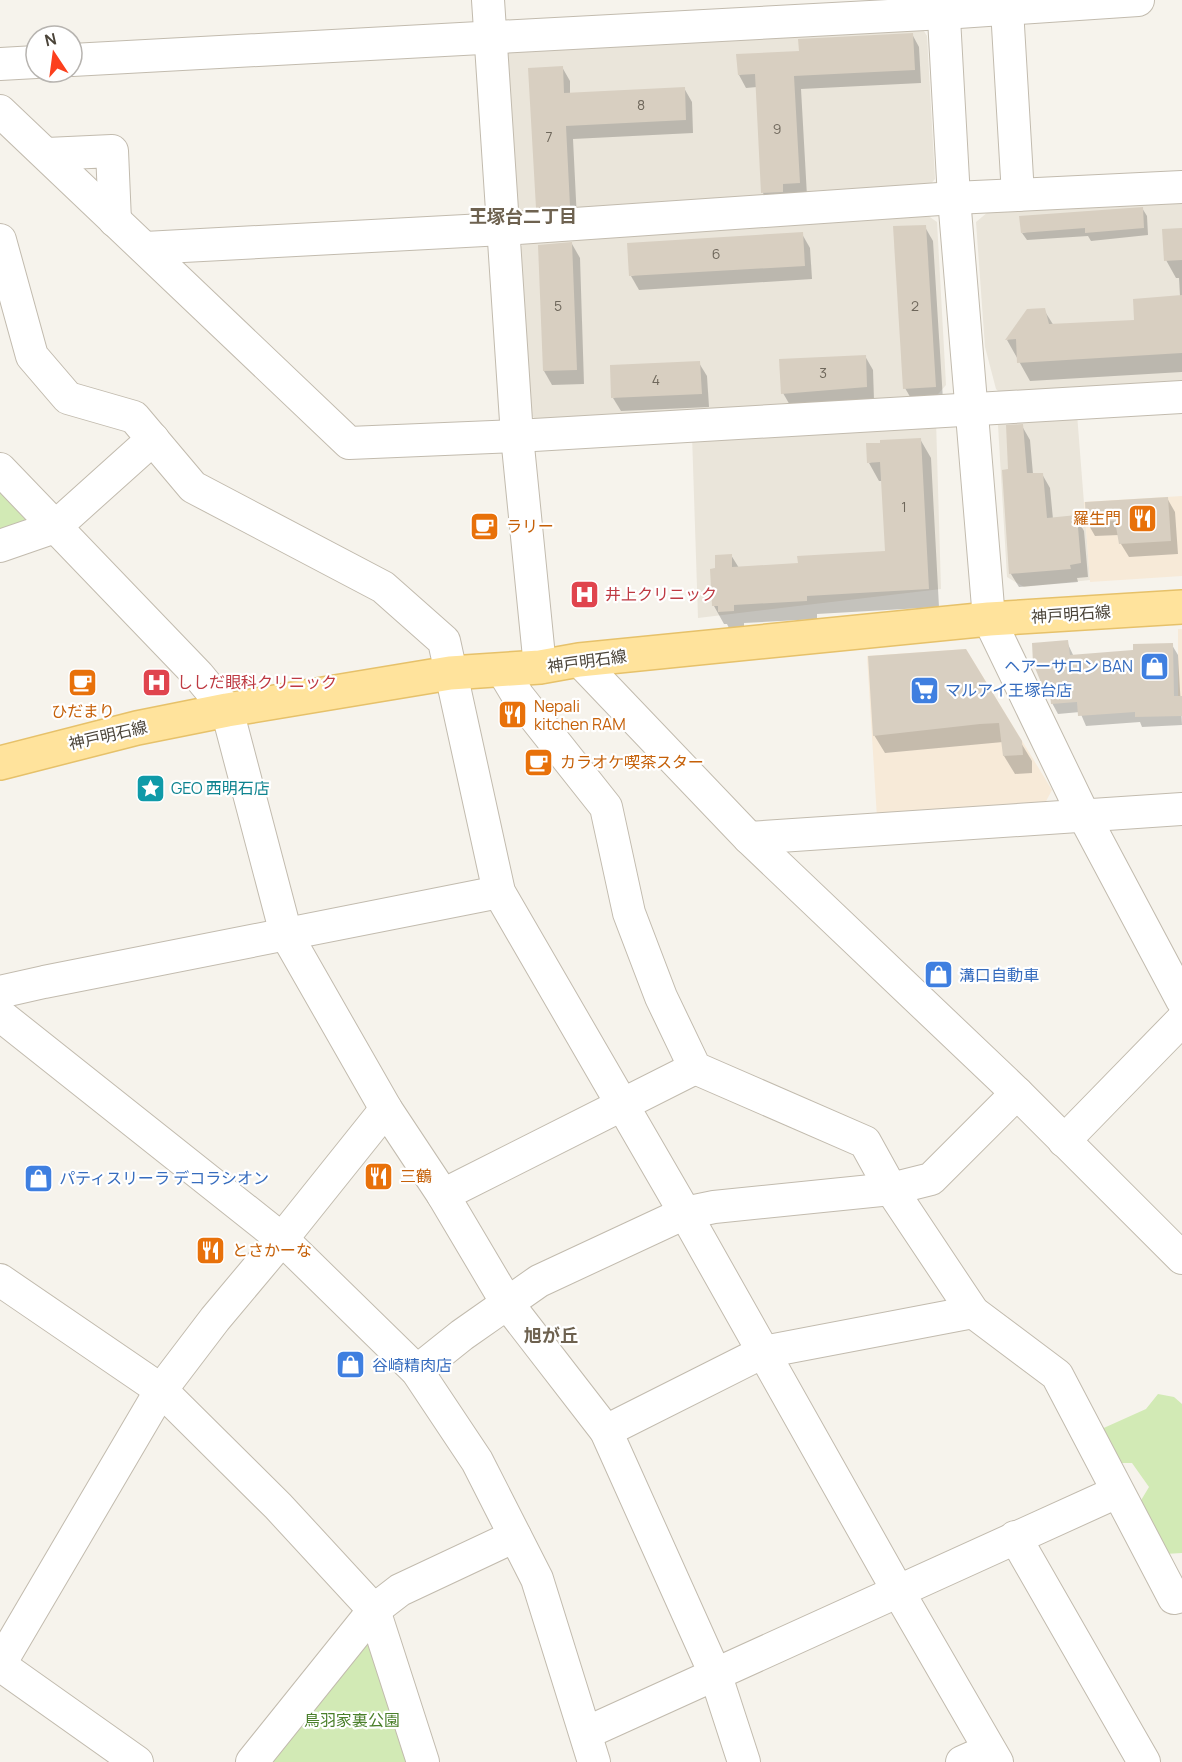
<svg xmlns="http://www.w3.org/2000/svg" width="1182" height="1762" font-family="Manrope,'Noto Sans JP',sans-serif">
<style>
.residential{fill:#eae5da}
.commercial{fill:#f7ead8}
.green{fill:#d2eab5}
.shadow{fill:#0003}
.building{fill:#d8cfc1}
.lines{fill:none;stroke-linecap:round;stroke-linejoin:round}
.minor-casing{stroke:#c2bbae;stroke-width:34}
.major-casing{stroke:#e6c16a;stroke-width:36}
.minor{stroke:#fff;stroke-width:32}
.major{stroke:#ffe39c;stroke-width:33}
.labels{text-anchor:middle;stroke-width:4.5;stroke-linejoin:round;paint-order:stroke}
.number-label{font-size:14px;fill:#6e675b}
.food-label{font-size:16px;fill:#c56008;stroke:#fff;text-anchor:start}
.health-label{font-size:16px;fill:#be3a42;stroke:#fff;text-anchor:start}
.street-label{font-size:16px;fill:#4b4439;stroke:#fff}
.shop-label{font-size:16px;fill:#366cbe;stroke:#fff;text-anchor:start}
.culture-label{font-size:16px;fill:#0d838f;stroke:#fff;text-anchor:start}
.park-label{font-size:16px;fill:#4a7f2a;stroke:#fff}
.neighbourhood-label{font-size:18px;font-weight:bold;fill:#6e6250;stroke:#fff}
</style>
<rect width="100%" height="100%" fill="#f6f3ec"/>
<!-- residential -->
<g class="residential">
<path d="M919,23L927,36L935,179L928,187L524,213L512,204L505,56L514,46Z"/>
<path d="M1182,200V386L1003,396L996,389L985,347L976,222L988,212Z"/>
<path d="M927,215L937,222L946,385L932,401L537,421L528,412L519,249L528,238Z"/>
<path d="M1077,414L1090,580L1024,587L1007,577L998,425L1005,419Z"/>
<path d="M936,420L941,589L698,618L692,435Z"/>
</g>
<!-- commercial -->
<g class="commercial">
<path d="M1182,496V576L1090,582L1084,502Z"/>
<rect x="1178" y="629" width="4" height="87"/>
<path d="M966,649L1052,790L1044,805L877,818L867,656Z"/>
</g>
<!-- green -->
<g class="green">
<path d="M0,492L27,521L0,531Z"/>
<path d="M1158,1394L1174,1397L1182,1404V1553L1165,1554L1140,1502L1149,1487L1132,1463H1117L1097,1431L1146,1409Z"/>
<path d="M374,1642L408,1762H269L359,1643Z"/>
</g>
<!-- shadow -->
<g class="shadow">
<path d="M912,34L919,47L921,83L801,89L807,196L770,206L763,193L757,87L746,88L739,75L801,52Z"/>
<path d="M562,67L570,81V94L684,88L692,102L693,133L573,139L577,220L546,221L538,207Z"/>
<path d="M1142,208L1147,216L1148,235L1091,241L1088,236L1027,240L1022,233Z"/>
<path d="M925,227L933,241L943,400L913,402L905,388Z"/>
<path d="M1182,229V372L1030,381L1007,340L1044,310L1054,326L1136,321L1180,296L1179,278H1176L1166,260Z"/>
<path d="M802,234L810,248L812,279L639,290L631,276Z"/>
<path d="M572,244L580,258L584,384L552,385L544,371L539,246Z"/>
<path d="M865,356L873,370L874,400L791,407L783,393Z"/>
<path d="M699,363L707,376L709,407L621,411L613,398Z"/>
<path d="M1022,426L1030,440L1033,474H1042L1050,488L1053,519L1076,517L1084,531L1088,577L1077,578L1078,582L1019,587L1011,574L1010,470Z"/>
<path d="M920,439L931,458L939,607L817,614V619L744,623V629L730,630L727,624H724L714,606L717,570L731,555L739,568L799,565L887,553L883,481H879L869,463Z"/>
<path d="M1167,498L1175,512L1178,554L1129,557L1121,544L1119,535L1095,536L1087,522Z"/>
<path d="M1067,642L1074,657L1135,652L1172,645L1178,655L1182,725L1142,727L1140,722L1086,726L1080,712L1058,714L1052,703L1051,695L1044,684Z"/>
<path d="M965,650L1032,761V773L1015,774L1004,756L1003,742L885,753L874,735Z"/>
</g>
<!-- building -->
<g class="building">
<path d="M913,33L915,70L794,76L800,183L783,184V192L761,193L755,74L738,75L736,54L799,51L798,39Z"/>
<path d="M563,66L564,93L685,87L686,120L566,126L570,206L536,208L528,68Z"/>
<path d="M1143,207L1144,228L1085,233V228L1021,233L1019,216Z"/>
<path d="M926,225L936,387L903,389L893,226Z"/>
<path d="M1182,228V260L1164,261L1162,229Z"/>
<path d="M803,232L805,266L629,276L627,243Z"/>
<path d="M572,242L577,370L543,371L538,245Z"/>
<path d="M1182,295V353L1017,363L1016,339L1005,340L1027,309L1045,308L1049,324L1134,320L1133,299Z"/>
<path d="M866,355L867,387L781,394L779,359Z"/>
<path d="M700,361L702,394L611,398L610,365Z"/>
<path d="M1023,424L1027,473H1043L1047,518L1077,515L1081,563L1070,565L1071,569L1009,574L1002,470L1008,469L1006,425Z"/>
<path d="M921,438L929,589L807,596V601L734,605V611L718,612V606H712L710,569L715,568V555L732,554V567L798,563L797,556L885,551L880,462L867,463L866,443H880V440Z"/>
<path d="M1168,497L1171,541L1119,544L1115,521L1086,522L1085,502Z"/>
<path d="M1068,640L1070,655L1133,650V644L1173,643L1174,696H1182V716L1135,717V712L1078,716L1077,702L1051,704L1049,685H1042L1033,663L1032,643Z"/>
<path d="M966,649L1022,741L1023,755L1003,756L999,723L980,724L873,736L868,656Z"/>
</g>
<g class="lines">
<defs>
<g id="minor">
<path d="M488,0L517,436L540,667"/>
<path d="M943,0L954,198L989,619L1083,814L1182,1000"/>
<path d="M1007,9L1018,195"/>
<path d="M72,60L944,13L1138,0"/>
<path d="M0,64L36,62"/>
<path d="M0,111L349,443L517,436L1182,397"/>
<path d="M47,154L112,151L115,221"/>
<path d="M0,240L32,356L68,398L134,417L193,487L383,587L444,641L499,892L685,1213L898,1591L997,1762"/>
<path d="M145,248L503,229L954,198L1182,187"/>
<path d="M0,469L198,675L227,710L286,934L386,1109L443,1195L507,1303L606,1431L716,1676L744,1762"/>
<path d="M0,546L55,527L153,439"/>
<path d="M579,660L749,838L1017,1093L1182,1258"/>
<path d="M503,671L518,696L606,807L629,913L661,997L695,1068L865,1142L891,1189L973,1312L1057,1375L1174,1598L1182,1596"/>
<path d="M749,838L1182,809"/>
<path d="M0,992L44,982L499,892"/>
<path d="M0,1015L282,1239L417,1371L477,1461L537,1579L594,1762"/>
<path d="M1064,1141L1182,1020"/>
<path d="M443,1195L695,1068"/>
<path d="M0,1280L161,1390L278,1506L374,1610L423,1762"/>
<path d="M417,1371L462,1335L539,1281L685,1213L714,1207L891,1189L931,1179L1017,1093"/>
<path d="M606,1431L763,1352L973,1312"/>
<path d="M1015,1537L1144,1762"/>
<path d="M0,1664L161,1390L215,1319L282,1239L386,1109"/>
<path d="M0,1665L137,1762"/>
<path d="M586,1733L1117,1492"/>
<path d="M252,1762L374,1610L400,1590L515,1536"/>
<path d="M962,1762L989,1750"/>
</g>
<path id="major" d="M0,763L137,728L227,710L450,673L540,667L579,660L989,619L1182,607"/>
</defs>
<!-- minor casing -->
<use href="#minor" class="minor-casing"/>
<!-- major casing -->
<use href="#major" class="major-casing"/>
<!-- minor -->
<use href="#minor" class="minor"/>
<!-- major -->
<use href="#major" class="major"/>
</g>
<!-- icons -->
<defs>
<symbol id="restaurant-square" viewBox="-11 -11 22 22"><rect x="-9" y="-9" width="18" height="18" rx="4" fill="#e8710a" stroke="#fff"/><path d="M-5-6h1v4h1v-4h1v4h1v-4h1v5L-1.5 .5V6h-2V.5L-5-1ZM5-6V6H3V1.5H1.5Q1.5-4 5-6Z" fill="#fff"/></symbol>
<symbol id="cafe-square" viewBox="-11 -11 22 22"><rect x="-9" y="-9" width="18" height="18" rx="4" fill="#e8710a" stroke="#fff"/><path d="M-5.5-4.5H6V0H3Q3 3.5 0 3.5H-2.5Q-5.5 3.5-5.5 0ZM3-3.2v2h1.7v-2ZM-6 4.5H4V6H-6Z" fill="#fff"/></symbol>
<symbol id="hospital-square" viewBox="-11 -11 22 22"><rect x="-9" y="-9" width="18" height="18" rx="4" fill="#e0444e" stroke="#fff"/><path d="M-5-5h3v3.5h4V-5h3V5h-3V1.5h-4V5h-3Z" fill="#fff"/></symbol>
<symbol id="shop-square" viewBox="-11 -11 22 22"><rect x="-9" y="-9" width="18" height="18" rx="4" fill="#3f7fe0" stroke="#fff"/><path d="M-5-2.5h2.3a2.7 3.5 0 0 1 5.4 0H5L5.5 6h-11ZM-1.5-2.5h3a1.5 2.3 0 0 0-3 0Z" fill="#fff"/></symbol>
<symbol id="supermarket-square" viewBox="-11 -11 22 22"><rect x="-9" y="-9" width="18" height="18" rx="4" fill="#3f7fe0" stroke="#fff"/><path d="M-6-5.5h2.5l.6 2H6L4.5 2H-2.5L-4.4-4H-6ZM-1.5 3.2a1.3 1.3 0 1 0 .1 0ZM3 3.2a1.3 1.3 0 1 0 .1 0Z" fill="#fff"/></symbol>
<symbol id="sight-square" viewBox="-11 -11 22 22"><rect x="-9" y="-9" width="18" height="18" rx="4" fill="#0f9aa8" stroke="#fff"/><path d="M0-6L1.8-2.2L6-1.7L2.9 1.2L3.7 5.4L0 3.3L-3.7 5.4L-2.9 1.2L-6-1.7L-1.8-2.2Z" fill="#fff"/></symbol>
</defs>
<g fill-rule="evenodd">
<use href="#restaurant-square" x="1126" y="502" width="33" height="33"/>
<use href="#cafe-square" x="468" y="510" width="33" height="33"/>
<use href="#hospital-square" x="568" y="578" width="33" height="33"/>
<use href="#shop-square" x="1138" y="650" width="33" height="33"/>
<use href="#hospital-square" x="140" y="666" width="33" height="33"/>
<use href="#cafe-square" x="66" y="666" width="33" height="33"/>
<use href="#supermarket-square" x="908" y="674" width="33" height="33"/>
<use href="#restaurant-square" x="496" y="698" width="33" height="33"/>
<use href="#cafe-square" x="522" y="746" width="33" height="33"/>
<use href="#sight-square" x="134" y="772" width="33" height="33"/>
<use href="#shop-square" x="922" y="958" width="33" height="33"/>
<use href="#restaurant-square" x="362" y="1160" width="33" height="33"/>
<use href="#shop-square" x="22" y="1162" width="33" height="33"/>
<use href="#restaurant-square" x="194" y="1234" width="33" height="33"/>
<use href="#shop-square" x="334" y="1348" width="33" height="33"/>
</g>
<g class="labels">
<!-- number labels -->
<g class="number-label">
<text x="641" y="110">8</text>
<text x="777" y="134">9</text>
<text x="549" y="142">7</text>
<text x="716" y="259">6</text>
<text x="558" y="311">5</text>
<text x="915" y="311">2</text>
<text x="823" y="378">3</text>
<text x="656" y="385">4</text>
<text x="904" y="512">1</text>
</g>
<!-- food labels -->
<g class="food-label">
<text x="1121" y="524" text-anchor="end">羅生門</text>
<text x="506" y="532">ラリー</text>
<text x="534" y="712">Nepali<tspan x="534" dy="18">kitchen RAM</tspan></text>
<text x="83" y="717" text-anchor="middle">ひだまり</text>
<text x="560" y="768">カラオケ喫茶スター</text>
<text x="400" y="1182">三鶴</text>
<text x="232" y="1256">とさかーな</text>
</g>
<!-- health labels -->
<g class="health-label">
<text x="605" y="600">井上クリニック</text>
<text x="177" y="688">ししだ眼科クリニック</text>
</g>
<!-- street labels -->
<g class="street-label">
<text transform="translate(1071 614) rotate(-4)" y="6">神戸明石線</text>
<text transform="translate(587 661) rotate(-8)" y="6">神戸明石線</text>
<text transform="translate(108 735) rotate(-13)" y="6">神戸明石線</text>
</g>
<!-- shop labels -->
<g class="shop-label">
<text x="1133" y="672" text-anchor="end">ヘアーサロン BAN</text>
<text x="945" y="696">マルアイ王塚台店</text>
<text x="959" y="981">溝口自動車</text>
<text x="59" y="1184">パティスリーラ デコラシオン</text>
<text x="372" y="1371">谷崎精肉店</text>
</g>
<!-- culture labels -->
<g class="culture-label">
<text x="171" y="794">GEO 西明石店</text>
</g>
<!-- park labels -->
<g class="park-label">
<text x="352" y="1726">鳥羽家裏公園</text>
</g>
<!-- neighbourhood labels -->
<g class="neighbourhood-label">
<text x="523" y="223">王塚台二丁目</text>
<text x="551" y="1342">旭が丘</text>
</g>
</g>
<!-- north arrow -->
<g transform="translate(54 54) rotate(347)"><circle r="28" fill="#ffffff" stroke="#b7b4b0" stroke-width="1.5"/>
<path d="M0-4.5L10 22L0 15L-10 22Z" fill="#fc3f1d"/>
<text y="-9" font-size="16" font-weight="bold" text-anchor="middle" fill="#4b4439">N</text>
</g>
</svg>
